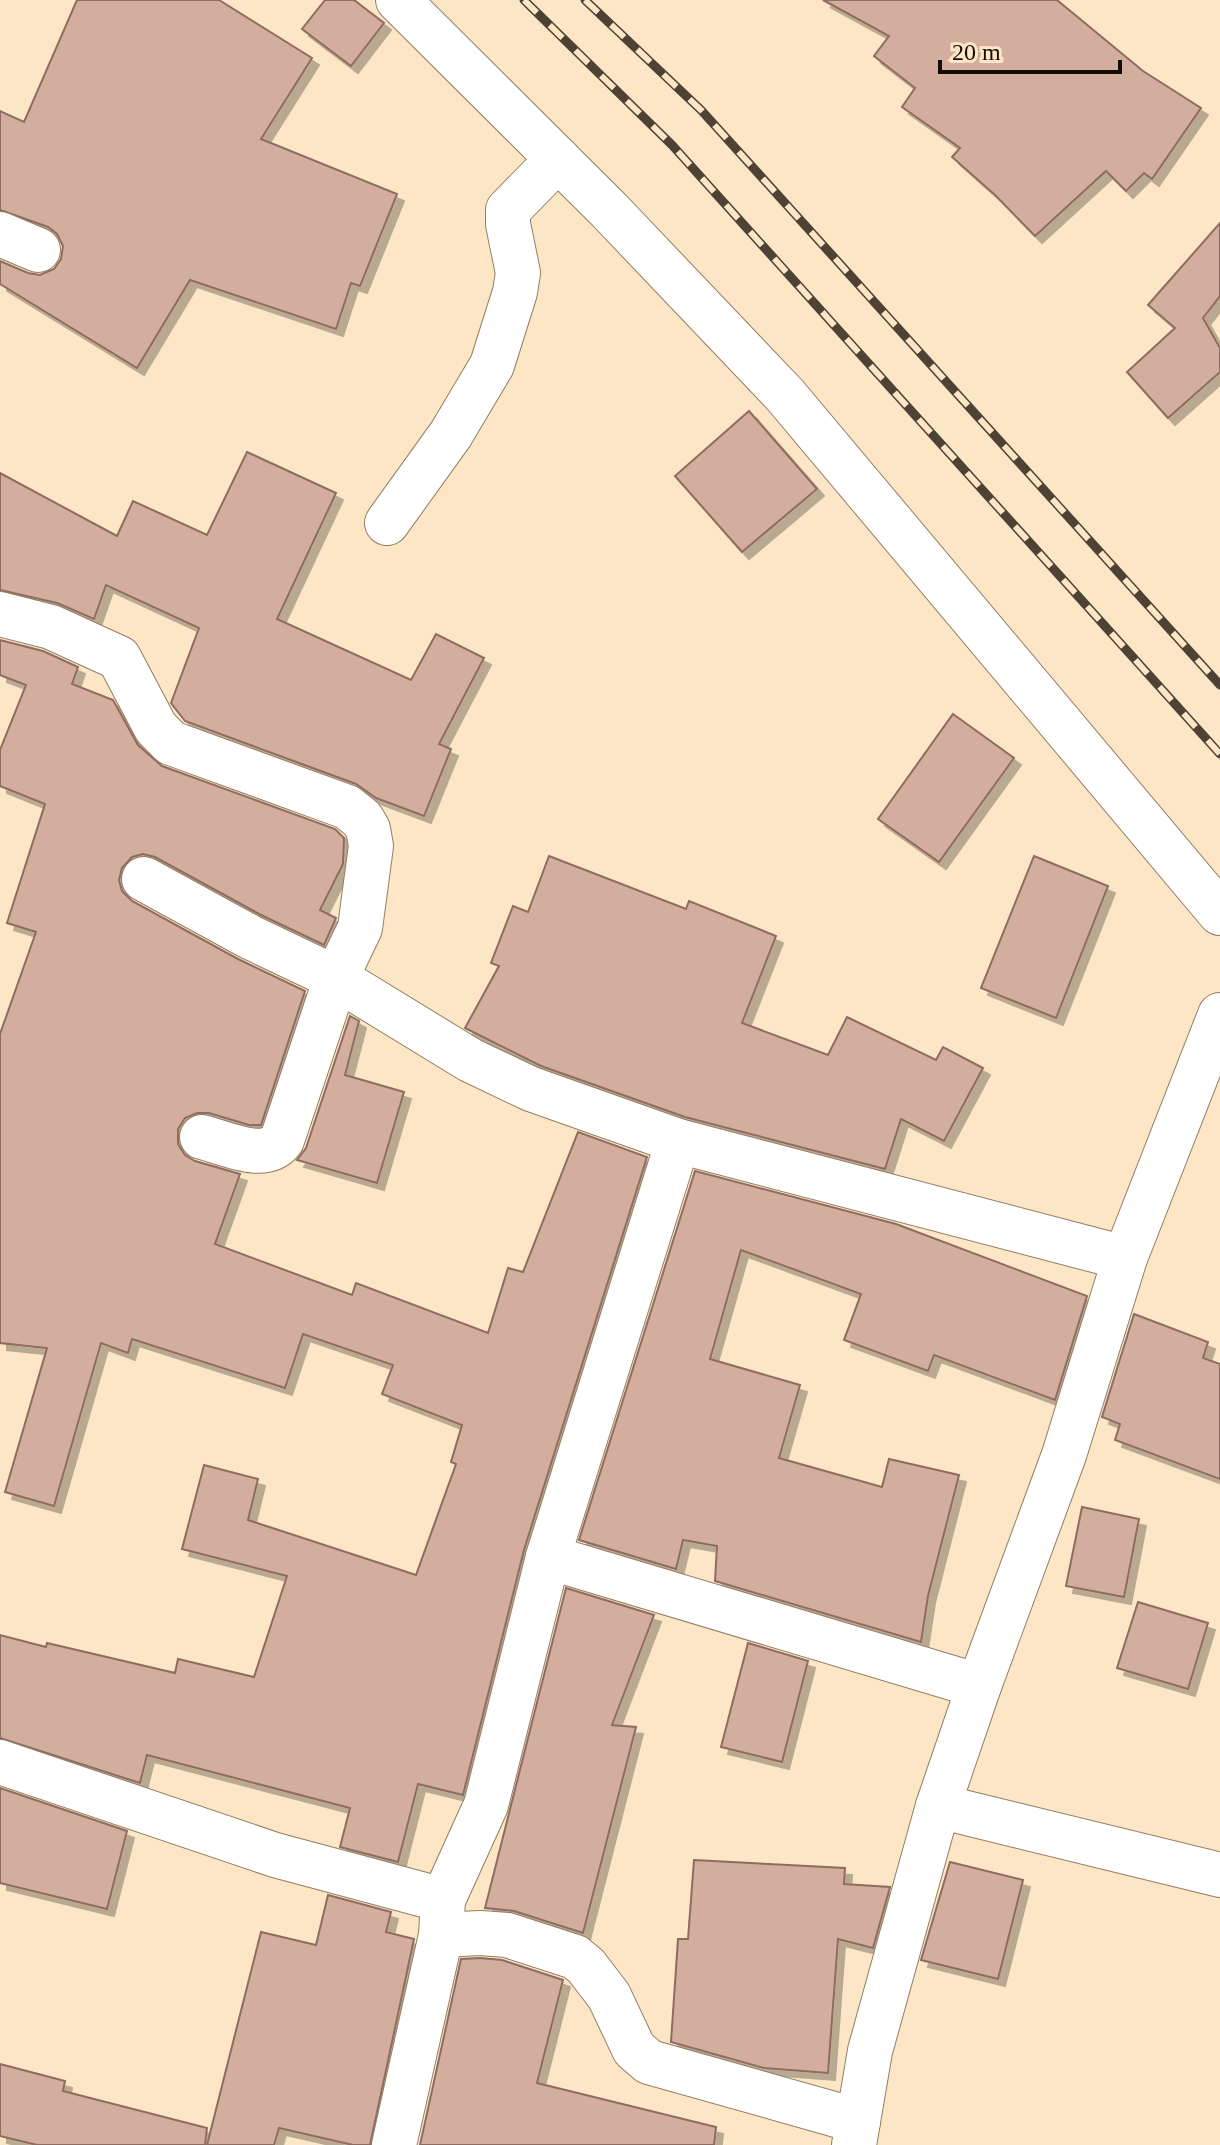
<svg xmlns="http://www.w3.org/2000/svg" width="1220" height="2145" font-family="'Times New Roman',serif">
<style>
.building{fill:#d3ae9f;stroke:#8e6c5f;stroke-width:2;filter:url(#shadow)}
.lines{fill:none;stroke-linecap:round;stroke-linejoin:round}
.street-casing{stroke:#927e61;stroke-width:46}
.secondary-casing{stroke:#927e61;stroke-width:46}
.street{stroke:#fff;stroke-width:44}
.secondary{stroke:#fff;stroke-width:44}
.rail-casing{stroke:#4e4234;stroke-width:9}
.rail{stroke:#fde6c6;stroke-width:6;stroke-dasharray:18;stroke-linecap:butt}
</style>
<defs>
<filter id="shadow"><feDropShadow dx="7" dy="7" stdDeviation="0" flood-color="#0004"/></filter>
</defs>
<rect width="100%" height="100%" fill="#fde6c6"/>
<!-- building -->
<g class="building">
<path d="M77,0H219L312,58L261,139L397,194L360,286L351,283L336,329L190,280L137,368L0,284V261L28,273L40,275L54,269L61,259L63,246L57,234L48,227L0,210V111L24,122Z"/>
<path d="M325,0H354L384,23L351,66L302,29Z"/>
<path d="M823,0H1057L1143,71L1201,108L1152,179L1144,173L1126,191L1106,171L1035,236L995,195L952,157L960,148L902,107L915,88L874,56L889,36Z"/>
<path d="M1220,223V296L1203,318L1220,348V372L1168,418L1127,372L1175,328L1148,305Z"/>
<path d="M749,411L817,489L742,552L675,476Z"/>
<path d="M247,452L336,493L277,619L411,680L436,634L484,658L439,744L451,749L424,816L376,798L356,784L185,721L171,703L199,628L106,585L94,619L57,603L0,590V473L117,536L133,501L207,535Z"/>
<path d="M0,640L43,651L78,667L72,684L113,700L138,745L162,766L335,829L344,838L343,864L320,910L336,918L324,945L261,915L155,857L143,854L132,857L122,868L119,880L122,891L132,901L238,959L305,991L261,1125H249L209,1113H197L185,1118L178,1129V1144L185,1155L195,1161L240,1174L215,1244L352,1295L356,1283L488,1333L508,1268L523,1272L578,1132L647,1157L524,1550L463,1795L418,1784L398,1862L340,1847L350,1808L147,1755L140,1783L0,1738V1635L46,1647L47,1643L175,1673L178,1659L254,1677L287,1576L182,1549L204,1465L258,1479L248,1520L416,1575L456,1464L451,1462L462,1425L382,1394L393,1365L303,1334L285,1388L132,1339L128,1353L101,1343L54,1506L5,1492L47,1348L0,1343V1034L36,932L7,923L45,804L0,786V750L26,685L0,675Z"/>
<path d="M953,714L1014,758L939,862L878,819Z"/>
<path d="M549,856L686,909L689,901L776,936L742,1023L828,1055L847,1017L936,1060L943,1047L983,1068L944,1141L901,1119L885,1169L685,1117L541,1066L465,1028L499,966L491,963L513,906L528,912Z"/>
<path d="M1034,856L1108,886L1056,1018L981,988Z"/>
<path d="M350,1016L359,1021L345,1075L404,1092L377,1183L297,1160L306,1148Z"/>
<path d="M695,1171L896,1224L1087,1296L1055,1400L934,1355L928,1371L844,1340L861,1294L741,1250L710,1359L800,1385L779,1458L882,1487L889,1459L959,1475L928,1596L921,1642L715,1581L717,1546L683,1540L676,1569L579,1540Z"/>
<path d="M1134,1314L1208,1342L1203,1358L1220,1364V1479L1115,1440L1120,1424L1102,1417Z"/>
<path d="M1082,1507L1139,1519L1124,1597L1066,1586Z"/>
<path d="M566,1588L654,1615L612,1725L636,1727L583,1933L514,1911L485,1908Z"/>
<path d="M1138,1602L1208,1623L1188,1689L1117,1668Z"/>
<path d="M748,1643L808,1661L782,1762L721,1747Z"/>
<path d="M0,1788L127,1831L107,1909L0,1883Z"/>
<path d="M694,1860L845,1868L844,1884L890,1887L873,1948L838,1939L828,2073L764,2068L671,2042L678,1939H688Z"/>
<path d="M950,1862L1023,1880L998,1979L921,1960Z"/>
<path d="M328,1895L391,1912L386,1932L414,1939L370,2145H353L279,2128L274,2145H207L261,1932L316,1945Z"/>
<path d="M480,1958L502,1960L563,1980L537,2083L716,2127L714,2145H420L461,1959Z"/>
<path d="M0,2064L65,2081L63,2091L207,2128L205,2145H37L0,2136Z"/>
</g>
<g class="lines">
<defs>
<g id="street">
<path d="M0,234L38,250"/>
<path d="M387,523L451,434L492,365L515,292L518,273L508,224V210L558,159"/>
<path d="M0,614L51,627L119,658L156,728L171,743L347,807L362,819L368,829L371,846L360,928L336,978L282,1140C265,1163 226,1143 202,1137"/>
<path d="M144,879L250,937L336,978L470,1060L531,1089L678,1141L1125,1258"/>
<path d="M548,1557L979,1686"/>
<path d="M0,1762L275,1855L443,1900"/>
<path d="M938,1806L1220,1875"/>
<path d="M441,1935L480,1933L507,1935L575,1957L586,1966L609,1996L634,2049L649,2062L858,2121"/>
<path d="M394,2145L441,1935L443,1900L486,1805L548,1557L678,1141"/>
<path d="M854,2145L870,2051L938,1806L979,1686L1064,1455L1125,1258L1220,1015"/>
</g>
<path id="secondary" d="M398,0L609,210L785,395L1220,913"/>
</defs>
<!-- street casing -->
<use href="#street" class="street-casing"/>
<!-- secondary casing -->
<use href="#secondary" class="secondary-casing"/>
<!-- street -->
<use href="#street" class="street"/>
<!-- secondary -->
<use href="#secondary" class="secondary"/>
<defs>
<g id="rail">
<path d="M524,0L672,145L1220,754"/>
<path d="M585,0L701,110L1220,685"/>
</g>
</defs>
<!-- rail casing -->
<use href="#rail" class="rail-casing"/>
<!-- rail -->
<use href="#rail" class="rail"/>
</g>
<!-- scale -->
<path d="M940 60v12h180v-12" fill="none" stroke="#150d04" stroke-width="4"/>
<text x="952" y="60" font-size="24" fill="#150d04" stroke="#fde6c6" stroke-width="6" paint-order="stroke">20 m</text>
</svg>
